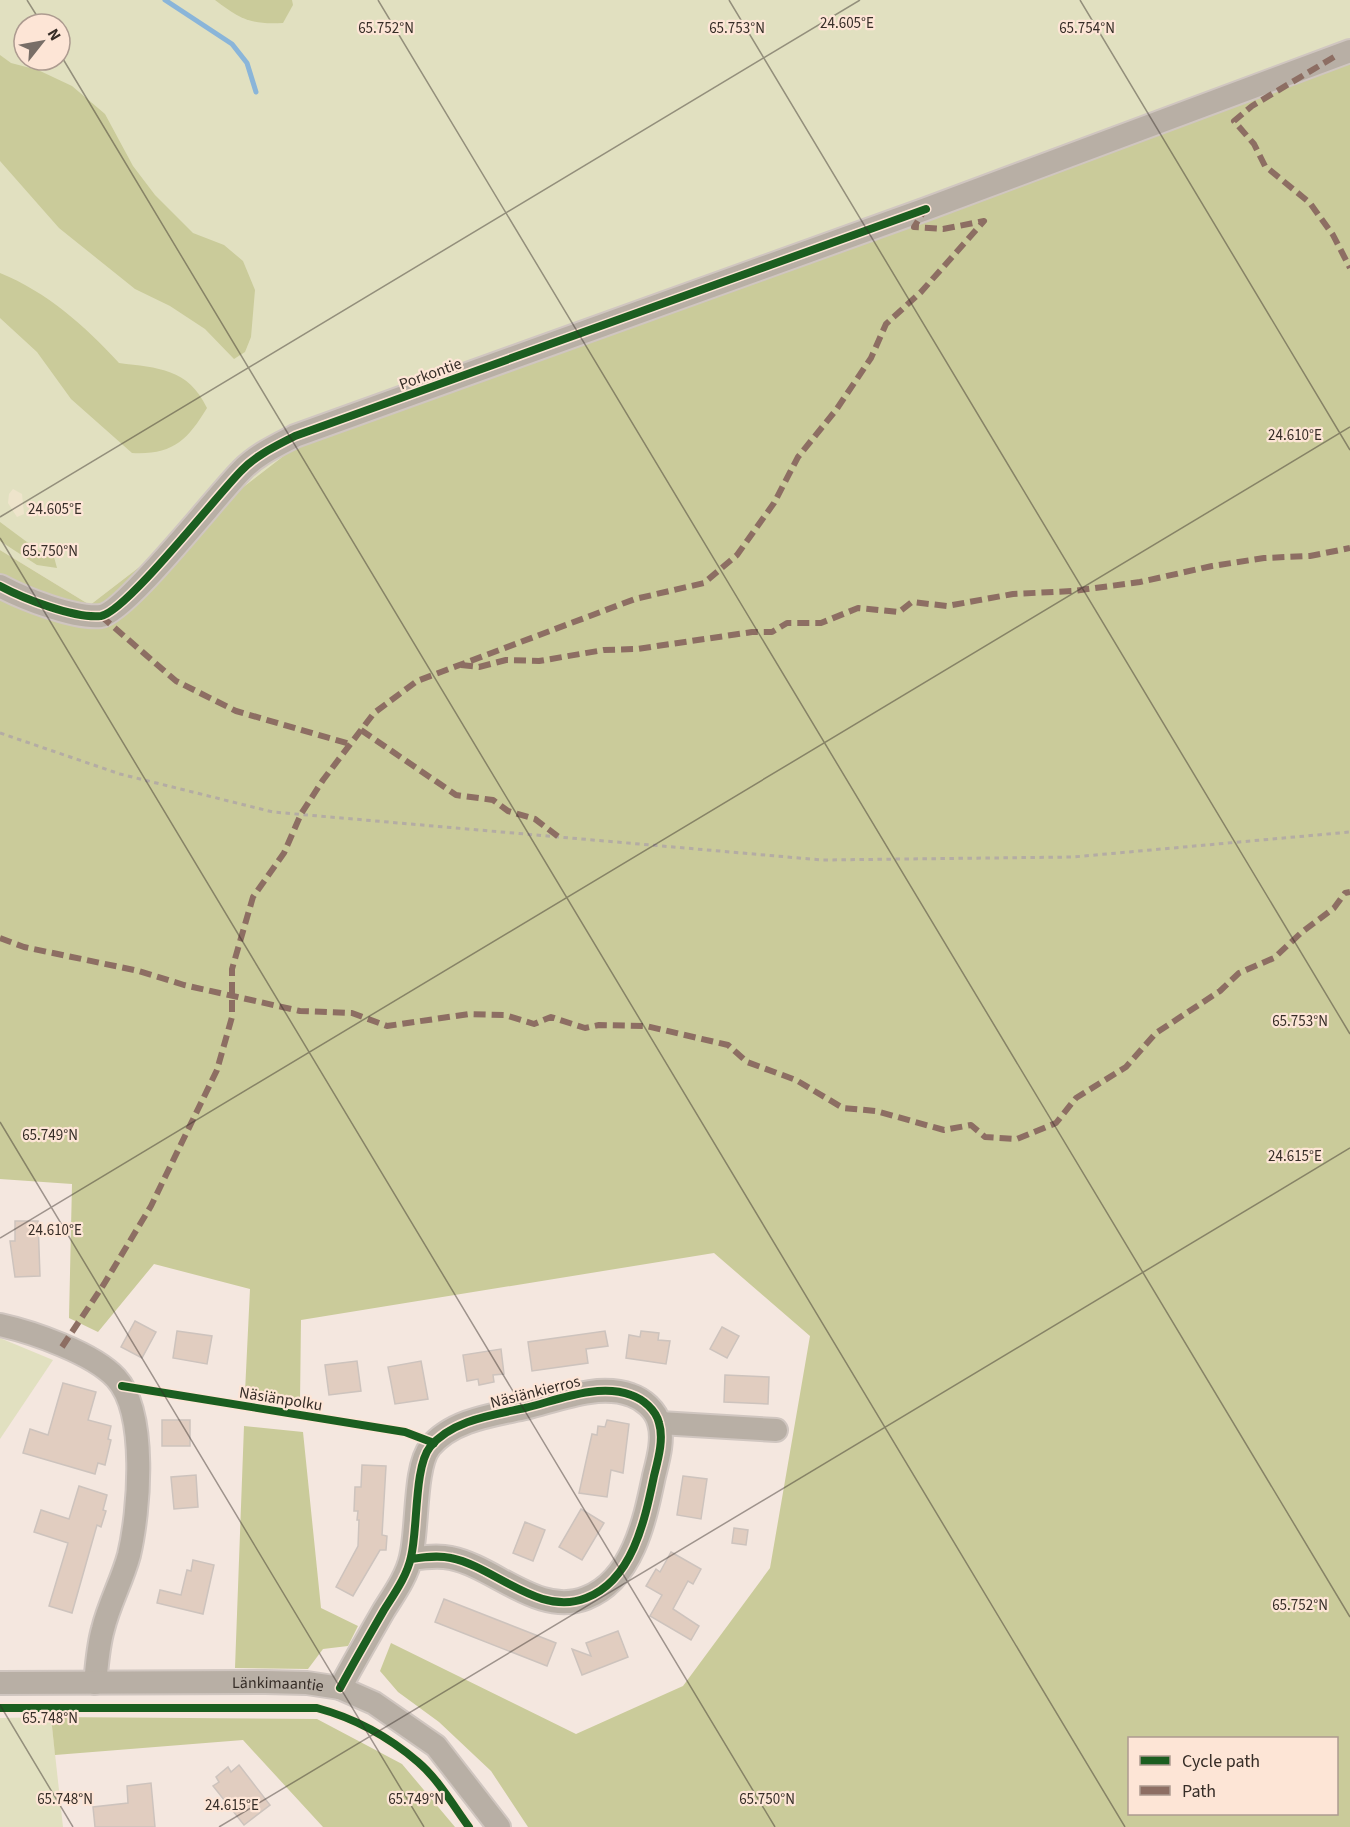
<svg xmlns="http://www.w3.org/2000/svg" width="1350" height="1827" font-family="'Source Sans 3',sans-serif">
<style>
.green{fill:#e1e0c0;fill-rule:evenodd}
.forest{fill:#cacb9a;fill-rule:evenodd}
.sand{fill:#eee4cb}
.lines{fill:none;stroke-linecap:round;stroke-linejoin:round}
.stream{stroke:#8ab5d9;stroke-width:5}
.building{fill:#e1cdc0;stroke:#cdc3bd;stroke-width:1.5}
.minor-casing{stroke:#d0c6c0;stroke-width:26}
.path{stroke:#b4aca4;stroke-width:3;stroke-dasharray:4.5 4.5;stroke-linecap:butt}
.minor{stroke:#b8afa5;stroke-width:22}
.quiet{stroke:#8d6e63;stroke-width:6;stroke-dasharray:12 6;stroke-linecap:butt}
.cycleway-casing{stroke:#fde5d6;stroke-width:11}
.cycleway{stroke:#1b5e20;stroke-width:8}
.ticks{fill:none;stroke:#362d27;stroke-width:1.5;stroke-opacity:0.45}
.labels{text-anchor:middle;stroke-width:4.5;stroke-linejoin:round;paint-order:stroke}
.street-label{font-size:16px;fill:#362d27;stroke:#fde5d6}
.ticks-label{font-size:15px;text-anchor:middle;fill:#362d27;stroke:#fde5d6;stroke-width:4.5;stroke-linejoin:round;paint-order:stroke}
</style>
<rect width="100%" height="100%" fill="#f4e7df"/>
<!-- green -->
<g class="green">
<path d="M0,0H1350V41L325,424L90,605L0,550ZM24,24H60V60H24Z"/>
<path d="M0,1338L53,1360L0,1439Z"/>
<path d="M51,1717L63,1827H0V1718Z"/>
</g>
<!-- forest -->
<g class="forest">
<path d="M215,0H292L293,5L283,23C251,25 240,19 215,0Z"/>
<path d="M1350,41V1827H528L491,1771L439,1722L398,1692L380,1671L391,1643L576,1734L683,1686L770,1568L810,1336L714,1253L301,1320L300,1402L245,1392L250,1289L154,1264L98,1332L69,1318L72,1184L0,1179V550L90,605L325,424ZM1130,1738H1336V1814H1130Z"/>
<path d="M0,55L11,63L38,70L72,86L105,114L133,166L155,195L193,233L224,245L243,261L255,290L251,337L245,352L234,359L205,329L170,306L135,289L59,228L0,161Z"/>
<path d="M0,273C47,292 85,326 119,363C158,368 188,368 207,408C187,441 172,455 132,453L71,399L37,352L0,318Z"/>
<path d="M0,522L35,548L54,557L57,568L37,565L0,541Z"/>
<path d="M244,1426L303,1432L321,1608L358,1626L348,1646L323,1649L308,1669L235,1668Z"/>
<path d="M51,1717L317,1719L402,1764L455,1827H323L243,1740L55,1755Z"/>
</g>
<!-- sand -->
<path class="sand" d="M13,489L22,494L24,514L17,517L8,503L9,494Z"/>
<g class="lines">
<!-- stream -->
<path class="stream" d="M165,0L232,44L247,63L256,92"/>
</g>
<!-- building -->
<g class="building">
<path d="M15,1221H38L40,1276L15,1277L10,1241H15Z"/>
<path d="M135,1321L156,1332L142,1358L121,1347Z"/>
<path d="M722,1327L739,1336L727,1358L710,1349Z"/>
<path d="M177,1331L212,1336L207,1364L173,1358Z"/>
<path d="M605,1331L608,1346L586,1349L588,1363L532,1371L528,1342Z"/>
<path d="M641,1331L659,1333L658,1340L670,1341L666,1364L626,1358L629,1335L640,1337Z"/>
<path d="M501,1349L504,1374L493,1375L494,1382L479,1385L478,1379L467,1381L463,1355Z"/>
<path d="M357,1361L361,1391L329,1395L325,1365Z"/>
<path d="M421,1361L428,1399L395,1404L388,1367Z"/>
<path d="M725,1375L769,1377L768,1404L724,1402Z"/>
<path d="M63,1383L96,1392L88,1420L111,1426L108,1439L111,1440L105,1465L98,1463L95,1474L23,1453L30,1429L48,1435Z"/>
<rect x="162" y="1420" width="28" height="26"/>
<path d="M607,1420L629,1424L623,1473L611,1470L607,1497L579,1493L592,1434L597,1435L598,1426L605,1427Z"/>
<path d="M362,1465L386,1466L382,1535L387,1536L386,1550H380L353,1596L336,1587L358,1546L359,1520H357L358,1511H354L355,1487H361Z"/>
<path d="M196,1475L198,1507L174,1509L171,1477Z"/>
<path d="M683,1476L707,1479L701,1519L677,1515Z"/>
<path d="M79,1486L107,1495L103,1510L106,1511L101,1527L97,1525L72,1613L49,1606L68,1543L34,1532L41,1510L69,1519Z"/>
<path d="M581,1509L604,1523L582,1560L559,1547Z"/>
<path d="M525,1522L545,1530L533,1561L513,1553Z"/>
<path d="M734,1528L748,1530L746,1545L732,1543Z"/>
<path d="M671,1552L701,1569L693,1584L688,1581L673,1609L699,1626L691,1640L650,1616L662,1595L646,1586L656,1569L660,1572Z"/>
<path d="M193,1560L214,1565L203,1614L157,1603L160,1590L181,1595L187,1570L191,1571Z"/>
<path d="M444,1599L556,1643L547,1666L435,1622Z"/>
<path d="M618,1631L628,1657L582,1675L572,1649L591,1656L586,1643Z"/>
<path d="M239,1765L270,1805L244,1825L213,1786L219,1782L216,1777L228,1767L231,1772Z"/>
<path d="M151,1783L155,1827H95L93,1807L128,1803L127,1786Z"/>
</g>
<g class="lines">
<defs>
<g id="minor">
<path d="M0,586C22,598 75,619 101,616C126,612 217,495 241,471C256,455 276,446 295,436L926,209L1350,51"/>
<path d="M0,1325C32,1332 93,1353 116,1378C148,1413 139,1512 129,1555C122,1581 109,1604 103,1629C98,1646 97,1666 95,1683"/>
<path d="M660,1423L776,1430"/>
<path id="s1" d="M0,1683L265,1682L307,1683L340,1688L374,1703L436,1746L499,1827"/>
<path d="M340,1688C354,1662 369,1636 384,1610C394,1594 407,1576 411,1557C418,1529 414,1467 430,1447C452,1420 493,1415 525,1408C558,1400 598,1383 631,1395C643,1399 656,1410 659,1423C664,1439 658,1460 654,1476C645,1519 633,1580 586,1598C539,1617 495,1567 451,1558C438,1555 424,1557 411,1559"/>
</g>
</defs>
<!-- minor casing -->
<use href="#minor" class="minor-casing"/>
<!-- path -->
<path class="path" d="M0,733L120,774L273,812L822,860L1073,857L1350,832"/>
<!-- minor -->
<use href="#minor" class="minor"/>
<!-- quiet -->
<g class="quiet">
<path d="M1334,57L1252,106L1234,121L1254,144L1265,166L1310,203L1333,235L1350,268"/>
<path d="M101,616L176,681L236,711L350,744"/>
<path d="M461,665L479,667L506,660L539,661L604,650L637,649L752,632H772L787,623H821L858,608L899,612L912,602L947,606L1013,594L1073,591L1140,582L1212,566L1264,558L1310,556L1350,548"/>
<path d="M361,730L456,795L493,800L508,811L535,819L560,838"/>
<path d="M0,938L24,947L139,971L184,985L300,1011L352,1013L387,1026L469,1014L505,1015L534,1024L551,1017L585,1028L599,1025L646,1026L728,1045L747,1062L796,1080L843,1108L876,1111L944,1130L971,1125L985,1137L1017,1139L1056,1123L1076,1098L1126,1067L1156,1033L1220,991L1239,973L1274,958L1302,932L1334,908L1345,893L1350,892"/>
<path d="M62,1347L104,1284L151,1206L217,1070L232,1017V969L253,897L284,853L301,814L323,780L374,713L417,681L635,599L704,583L737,555L774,503L798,457L836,410L871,358L886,324L921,292L984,221L943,229L914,227L924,211"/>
</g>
<defs>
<g id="cycleway">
<path d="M0,586C22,598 75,619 101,616C126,612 217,495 241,471C256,455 276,446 295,436L926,209"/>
<path d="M122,1386L405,1432L434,1443"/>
<path d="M340,1688C354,1662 369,1636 384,1610C394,1594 407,1576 411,1557C418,1529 414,1467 430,1447C452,1420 493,1415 525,1408C558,1400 598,1383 631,1395C643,1399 656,1410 659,1423C664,1439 658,1460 654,1476C645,1519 633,1580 586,1598C539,1617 495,1567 451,1558C438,1555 424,1557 411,1559"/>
<path d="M0,1708H317C354,1718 389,1737 418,1762C438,1779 453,1805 469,1827"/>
</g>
</defs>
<!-- cycleway casing -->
<use href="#cycleway" class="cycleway-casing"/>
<!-- cycleway -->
<use href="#cycleway" class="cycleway"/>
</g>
<!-- ticks -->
<path class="ticks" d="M27,0L42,24M378,0L1350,1617M729,0L1350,1034M1080,0L1350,450M60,54L1125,1827M0,517L860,0M0,538L775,1827M0,1122L424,1827M0,1238L1350,427M0,1705L73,1827M219,1827L1350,1148"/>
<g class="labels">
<!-- street labels -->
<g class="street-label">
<text transform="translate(430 373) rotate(-20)" y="6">Porkontie</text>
<text transform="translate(535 1391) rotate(-14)" y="6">Näsiänkierros</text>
<text transform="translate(281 1398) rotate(9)" y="6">Näsiänpolku</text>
<text dy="6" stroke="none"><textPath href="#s1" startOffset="278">Länkimaantie</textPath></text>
</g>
</g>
<g class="ticks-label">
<text x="847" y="28">24.605°E</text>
<text x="386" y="33">65.752°N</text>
<text x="737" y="33">65.753°N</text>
<text x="1087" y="33">65.754°N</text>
<text x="1295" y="440">24.610°E</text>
<text x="55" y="514">24.605°E</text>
<text x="50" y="556">65.750°N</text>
<text x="1300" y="1026">65.753°N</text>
<text x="50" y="1140">65.749°N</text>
<text x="1295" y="1161">24.615°E</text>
<text x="55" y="1235">24.610°E</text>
<text x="1300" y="1610">65.752°N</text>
<text x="50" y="1723">65.748°N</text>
<text x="65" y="1804">65.748°N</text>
<text x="416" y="1804">65.749°N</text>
<text x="767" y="1804">65.750°N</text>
<text x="232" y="1810">24.615°E</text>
</g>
<!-- legend -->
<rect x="1128" y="1737" width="210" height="78" fill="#fde5d6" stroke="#ad9b90" stroke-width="1.5"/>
<rect x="1140" y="1756" width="30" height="9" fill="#1b5e20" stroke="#ad9b90" stroke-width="1.5"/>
<text x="1182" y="1767" font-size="18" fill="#362d27">Cycle path</text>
<rect x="1140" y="1786" width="30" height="9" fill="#8d6e63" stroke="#ad9b90" stroke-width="1.5"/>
<text x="1182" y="1797" font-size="18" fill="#362d27">Path</text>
<!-- north arrow -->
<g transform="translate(42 42) rotate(59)"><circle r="28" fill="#fde5d6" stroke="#ad9b90" stroke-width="1.5"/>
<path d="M0-4.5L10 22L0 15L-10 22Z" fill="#786e67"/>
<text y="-9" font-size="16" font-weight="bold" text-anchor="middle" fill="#362d27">N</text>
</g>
</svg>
